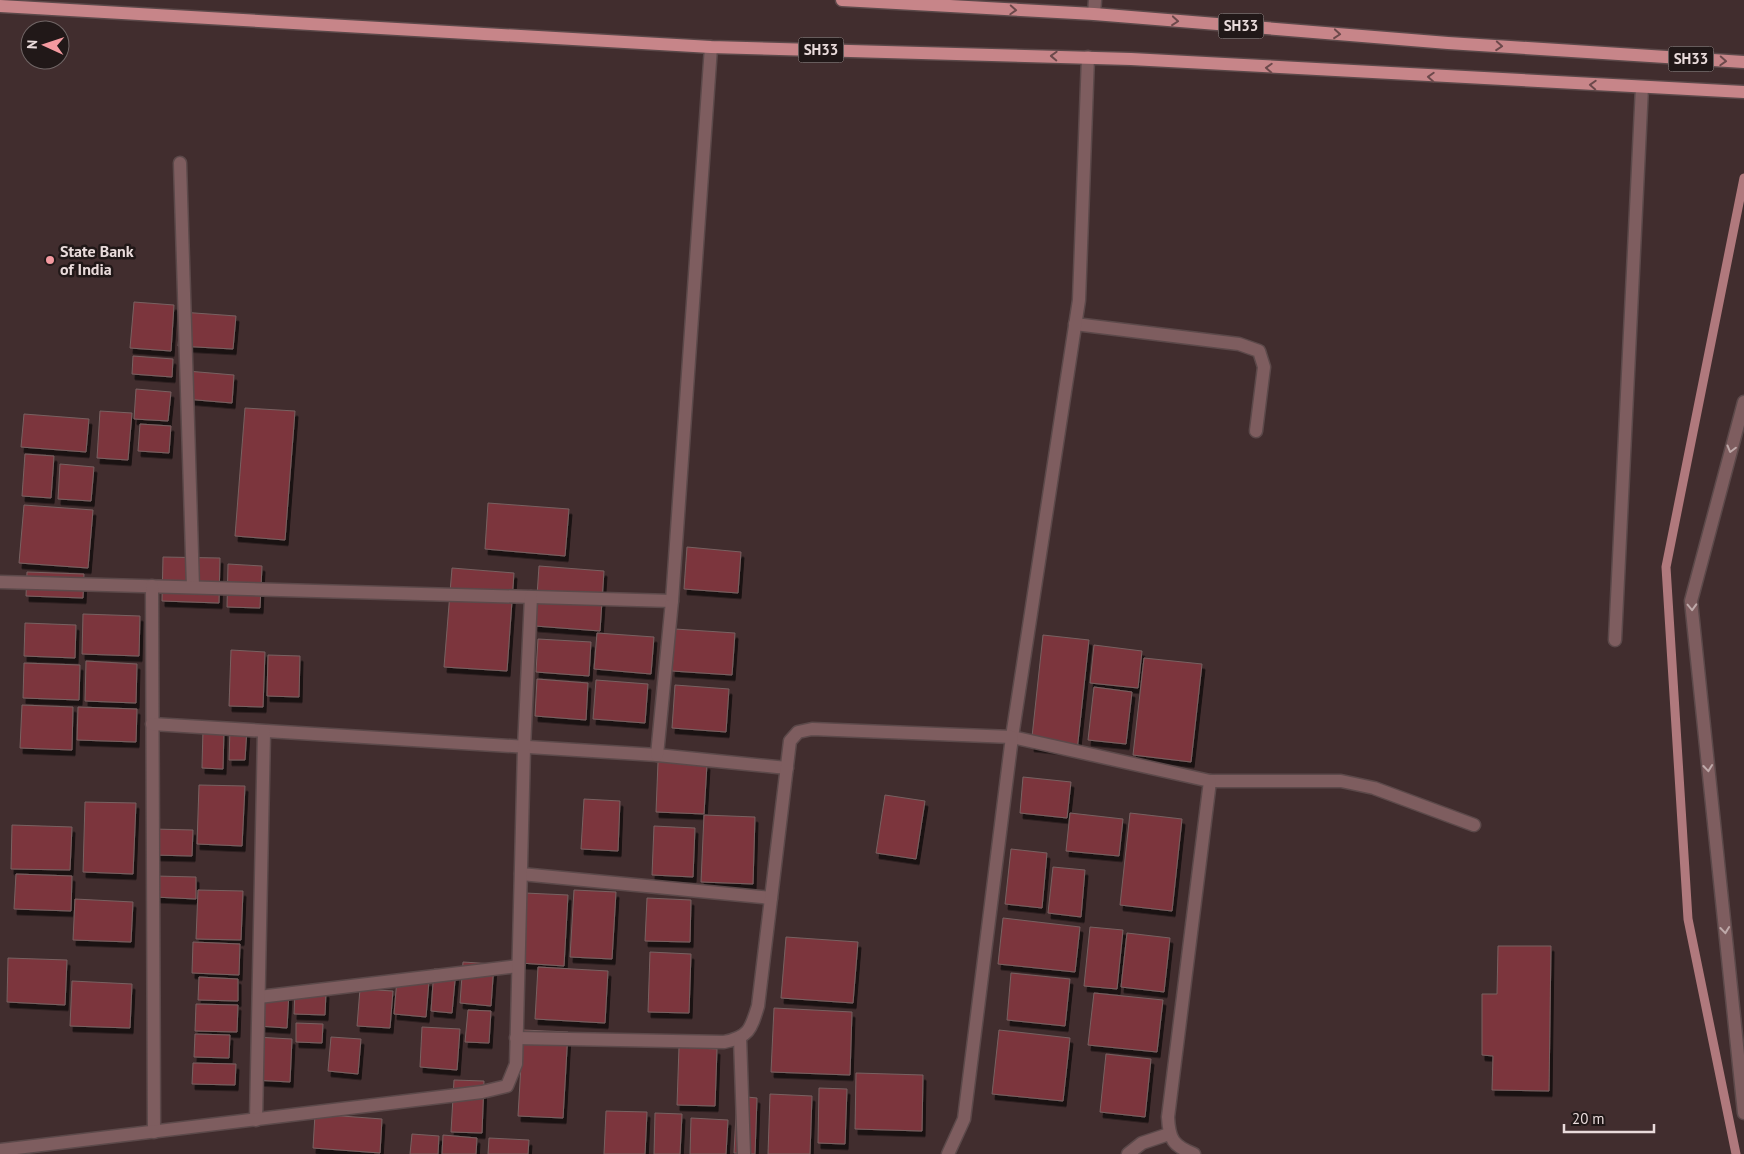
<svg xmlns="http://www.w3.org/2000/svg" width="1744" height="1154" font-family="'PT Sans',sans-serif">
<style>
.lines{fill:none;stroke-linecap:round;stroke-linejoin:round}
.stream{stroke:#b0797d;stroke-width:9}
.building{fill:#7b363d;stroke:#786161;filter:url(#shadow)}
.service-casing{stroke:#5c494a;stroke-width:15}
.minor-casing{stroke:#5c494a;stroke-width:15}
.primary-casing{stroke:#5c494a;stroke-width:15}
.service{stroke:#7e5d5f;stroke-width:12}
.minor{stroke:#7e5d5f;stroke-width:12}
.primary{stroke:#c78589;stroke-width:12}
.oneway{stroke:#6c494b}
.oneway2{stroke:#bea9a9}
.poi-dot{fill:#f49aa0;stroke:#211818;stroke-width:2}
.labels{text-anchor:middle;stroke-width:5;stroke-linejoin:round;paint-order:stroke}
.shield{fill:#211818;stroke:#ada0a0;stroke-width:1}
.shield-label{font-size:15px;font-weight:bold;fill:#e9dbdb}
.poi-label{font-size:16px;font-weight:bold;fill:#e9dbdb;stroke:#211818;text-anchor:start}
</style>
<defs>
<filter id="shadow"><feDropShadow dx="3" dy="5.5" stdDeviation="0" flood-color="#0009"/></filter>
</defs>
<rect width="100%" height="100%" fill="#412d2e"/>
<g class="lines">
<!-- stream -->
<path class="stream" d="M1736,1154L1688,919L1666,567L1744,178"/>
</g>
<!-- building -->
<g class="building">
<path d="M134,302L174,305L171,351L130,348Z"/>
<path d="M181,312L236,316L233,349L178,346Z"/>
<path d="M133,356L173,359L172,377L132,374Z"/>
<path d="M187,371L234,375L232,403L185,399Z"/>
<path d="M136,389L171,392L168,421L134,419Z"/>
<path d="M245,408L295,411L285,540L235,536Z"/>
<path d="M100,411L132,413L128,460L97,458Z"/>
<path d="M24,414L89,419L86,452L21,447Z"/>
<path d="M140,424L171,426L169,453L138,451Z"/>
<path d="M25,454L54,456L51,498L22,496Z"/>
<path d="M60,464L94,467L91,501L58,499Z"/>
<path d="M488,503L569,509L565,556L485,549Z"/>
<path d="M24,505L93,510L88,568L19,563Z"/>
<path d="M687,547L741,552L738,593L684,589Z"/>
<path d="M163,557L220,558L219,603L162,601Z"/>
<path d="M228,564L262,566L260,608L227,607Z"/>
<path d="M539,566L604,571L600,631L535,626Z"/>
<path d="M452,568L514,573L507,671L444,667Z"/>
<path d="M27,572L84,574L83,598L26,596Z"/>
<path d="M83,614L140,616L139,656L82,654Z"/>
<path d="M25,623L76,625L75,658L24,656Z"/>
<path d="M675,629L735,633L732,675L672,671Z"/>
<path d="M597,633L654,637L651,674L594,669Z"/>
<path d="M1043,635L1089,640L1077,751L1031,746Z"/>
<path d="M538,639L591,642L589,676L536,672Z"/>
<path d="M1094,645L1142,651L1138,688L1090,683Z"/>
<path d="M231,650L265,652L263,707L229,706Z"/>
<path d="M268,655L300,656L299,697L267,696Z"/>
<path d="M1144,658L1202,664L1191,762L1133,755Z"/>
<path d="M86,661L137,664L136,703L85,701Z"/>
<path d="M24,663L80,665L79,700L23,698Z"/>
<path d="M537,679L588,683L586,720L535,716Z"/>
<path d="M596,680L648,684L645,723L593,719Z"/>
<path d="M675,685L729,689L726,732L672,728Z"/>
<path d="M1094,687L1132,692L1126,744L1088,740Z"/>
<path d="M22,705L73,707L72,750L20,748Z"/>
<path d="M78,707L137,709L136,742L77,740Z"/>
<path d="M230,728H247L245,760H229Z"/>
<path d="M203,729L224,730L223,769L202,768Z"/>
<path d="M658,762L707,764L704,814L656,812Z"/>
<path d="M1023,777L1071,782L1067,818L1020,813Z"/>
<path d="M199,785L245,786L242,846L197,844Z"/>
<path d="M885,795L925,801L916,859L876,853Z"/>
<path d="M584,799L620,801L618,851L581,849Z"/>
<path d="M85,802L136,803L133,874L83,872Z"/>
<path d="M1070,813L1123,819L1119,856L1066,851Z"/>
<path d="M1130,813L1182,819L1172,911L1120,905Z"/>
<path d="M704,815L755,817L753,884L701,882Z"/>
<path d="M12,825L72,827L70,870L11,869Z"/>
<path d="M654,826L695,828L693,877L652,875Z"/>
<path d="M154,829L193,830L192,856L153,855Z"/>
<path d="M1011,849L1047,853L1042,908L1005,904Z"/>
<path d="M1053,867L1085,870L1081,917L1048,913Z"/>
<path d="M16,874L72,876L71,911L14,909Z"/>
<path d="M156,876L196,877V899L154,897Z"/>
<path d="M198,890L243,891L241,940L196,939Z"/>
<path d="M574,890L616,892L612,959L570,957Z"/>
<path d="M525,893L568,895L564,966L520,963Z"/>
<path d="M647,898L691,900L690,942L645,941Z"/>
<path d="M75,899L133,902L131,942L73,940Z"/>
<path d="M1003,918L1080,927L1075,972L998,964Z"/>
<path d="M1090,927L1123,930L1117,989L1084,986Z"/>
<path d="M1127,933L1170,938L1164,992L1121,987Z"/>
<path d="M786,937L858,942L853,1003L781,998Z"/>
<path d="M193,942L240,944L239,975L192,973Z"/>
<path d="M1498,946H1551L1549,1091L1492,1090L1493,1056L1482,1055V994H1497Z"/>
<path d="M650,952L691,954L689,1013L648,1012Z"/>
<path d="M8,958L67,960L65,1005L7,1002Z"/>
<path d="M463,962L494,964L491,1006L460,1003Z"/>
<path d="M538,967L608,971L605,1023L535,1019Z"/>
<path d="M434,969L456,970L452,1013L431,1011Z"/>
<path d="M1011,973L1070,979L1065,1026L1007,1020Z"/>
<path d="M199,977L238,979V1001L198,1000Z"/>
<path d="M397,979L429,981L426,1017L394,1014Z"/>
<path d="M72,981L132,984L130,1028L70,1026Z"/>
<path d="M360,989L393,991L390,1028L357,1026Z"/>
<path d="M260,990L289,992L287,1028L258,1026Z"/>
<path d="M295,991L326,992L325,1015L294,1014Z"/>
<path d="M1094,993L1163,1000L1157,1052L1088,1045Z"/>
<path d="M196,1004L238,1005L237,1032L195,1031Z"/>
<path d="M774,1008L852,1012L850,1075L771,1072Z"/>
<path d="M468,1010L491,1011L489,1043L465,1042Z"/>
<path d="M296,1023L323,1024L322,1043L296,1042Z"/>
<path d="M422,1027L460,1029L457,1070L420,1067Z"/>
<path d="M523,1030L568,1032L563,1118L518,1116Z"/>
<path d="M999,1030L1070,1038L1063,1101L992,1094Z"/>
<path d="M195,1034L230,1035L229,1058L194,1057Z"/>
<path d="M255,1037L292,1039L290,1082L253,1080Z"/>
<path d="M331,1037L361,1039L358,1074L328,1071Z"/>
<path d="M679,1047L717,1049L715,1106L677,1105Z"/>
<path d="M1106,1054L1151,1059L1145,1117L1100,1112Z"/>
<path d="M193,1063L236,1064L235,1085L192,1084Z"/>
<path d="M856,1073L923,1075L922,1131L855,1129Z"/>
<path d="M454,1080L484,1081L482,1133L451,1132Z"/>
<path d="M819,1088L847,1089L845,1144L818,1143Z"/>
<path d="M770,1094L812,1096L810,1154H768Z"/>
<path d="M737,1096L757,1098L755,1154L734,1153Z"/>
<path d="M606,1111L647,1112L645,1154H604Z"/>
<path d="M655,1113L682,1114L680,1154H654Z"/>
<path d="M315,1114L382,1119L380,1153L313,1148Z"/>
<path d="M691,1118L728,1120L726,1154H690Z"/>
<path d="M412,1134L439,1136L438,1154H410Z"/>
<path d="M443,1135L477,1138L476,1154H442Z"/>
<path d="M489,1138L529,1140L528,1154H488Z"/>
</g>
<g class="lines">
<defs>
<g id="service">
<path d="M1075,324L1239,344L1259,351L1264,367L1256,431"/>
<path d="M1210,781H1341L1374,788L1474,825"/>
</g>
<g id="minor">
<path d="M1094,14L1095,0"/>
<path d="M1088,57L1079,300L1012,737L1210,781L1168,1117C1169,1139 1173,1146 1194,1154"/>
<path d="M180,163L193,587"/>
<path d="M1744,402L1691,601L1744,1113"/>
<path d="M0,582L672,601"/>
<path d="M152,586L154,1132"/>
<path d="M1615,640L1642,87"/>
<path d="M152,724L657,755L787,768"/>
<path d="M657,755L672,601L711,47"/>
<path d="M521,874L771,898"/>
<path d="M259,997L518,966"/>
<path d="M516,1038L724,1042C749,1037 751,1029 758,1006L790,741L798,732L812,729L1012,737L964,1119L948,1154"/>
<path d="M740,1038L744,1154"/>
<path d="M256,1120L264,732"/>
<path d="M0,1150L482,1092L507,1086L516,1064L524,748L531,597"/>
<path d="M1128,1154L1142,1143L1169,1134"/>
</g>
<g id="primary">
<path d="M842,0L1094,14L1448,43L1744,62"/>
<path d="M0,6L711,47L1131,59L1744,92"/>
</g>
</defs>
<!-- service casing -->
<use href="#service" class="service-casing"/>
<!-- minor casing -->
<use href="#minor" class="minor-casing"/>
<!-- primary casing -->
<use href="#primary" class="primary-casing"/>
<!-- service -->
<use href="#service" class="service"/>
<!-- minor -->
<use href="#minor" class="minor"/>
<!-- primary -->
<use href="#primary" class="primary"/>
</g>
<!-- one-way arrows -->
<defs><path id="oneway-chevron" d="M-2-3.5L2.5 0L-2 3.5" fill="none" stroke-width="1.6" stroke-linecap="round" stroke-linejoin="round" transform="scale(1.25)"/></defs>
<g class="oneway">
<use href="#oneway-chevron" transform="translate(1013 10) rotate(3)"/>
<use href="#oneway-chevron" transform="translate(1175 21) rotate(5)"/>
<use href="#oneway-chevron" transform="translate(1337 34) rotate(5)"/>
<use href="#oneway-chevron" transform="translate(1499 46) rotate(4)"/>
<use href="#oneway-chevron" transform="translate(1054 56) rotate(-178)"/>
<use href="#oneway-chevron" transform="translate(1723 61) rotate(3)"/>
<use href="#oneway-chevron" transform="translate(1269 68) rotate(-177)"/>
<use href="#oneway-chevron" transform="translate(1431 77) rotate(-177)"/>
<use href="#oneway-chevron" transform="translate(1593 85) rotate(-177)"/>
</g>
<g class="oneway2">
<use href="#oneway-chevron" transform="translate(1731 449) rotate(105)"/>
<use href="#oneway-chevron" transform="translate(1692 607) rotate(88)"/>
<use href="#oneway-chevron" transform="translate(1708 768) rotate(84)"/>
<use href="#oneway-chevron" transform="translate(1725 930) rotate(84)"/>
</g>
<!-- markers -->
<circle class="poi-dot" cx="50" cy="260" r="5"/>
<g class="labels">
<!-- shield labels -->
<g class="shield">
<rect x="1218.5" y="13.5" width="45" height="25" rx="4"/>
<rect x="798.5" y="37.5" width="45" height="25" rx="4"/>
<rect x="1668.5" y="46.5" width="45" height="25" rx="4"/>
</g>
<g class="shield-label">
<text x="1241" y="31">SH33</text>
<text x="821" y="55">SH33</text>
<text x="1691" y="64">SH33</text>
</g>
<!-- poi labels -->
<g class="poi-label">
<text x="60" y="257">State Bank<tspan x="60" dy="18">of India</tspan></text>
</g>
</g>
<!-- north arrow -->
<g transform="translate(45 45) rotate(273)"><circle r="24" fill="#211818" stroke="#716666"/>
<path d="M0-4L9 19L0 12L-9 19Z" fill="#f49aa0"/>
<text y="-8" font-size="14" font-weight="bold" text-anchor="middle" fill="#e9dbdb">N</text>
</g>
<!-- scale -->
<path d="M1564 1124v8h90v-8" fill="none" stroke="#e9dbdb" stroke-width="2.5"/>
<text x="1572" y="1124" font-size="15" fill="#e9dbdb" stroke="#211818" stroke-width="4" paint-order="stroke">20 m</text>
</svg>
